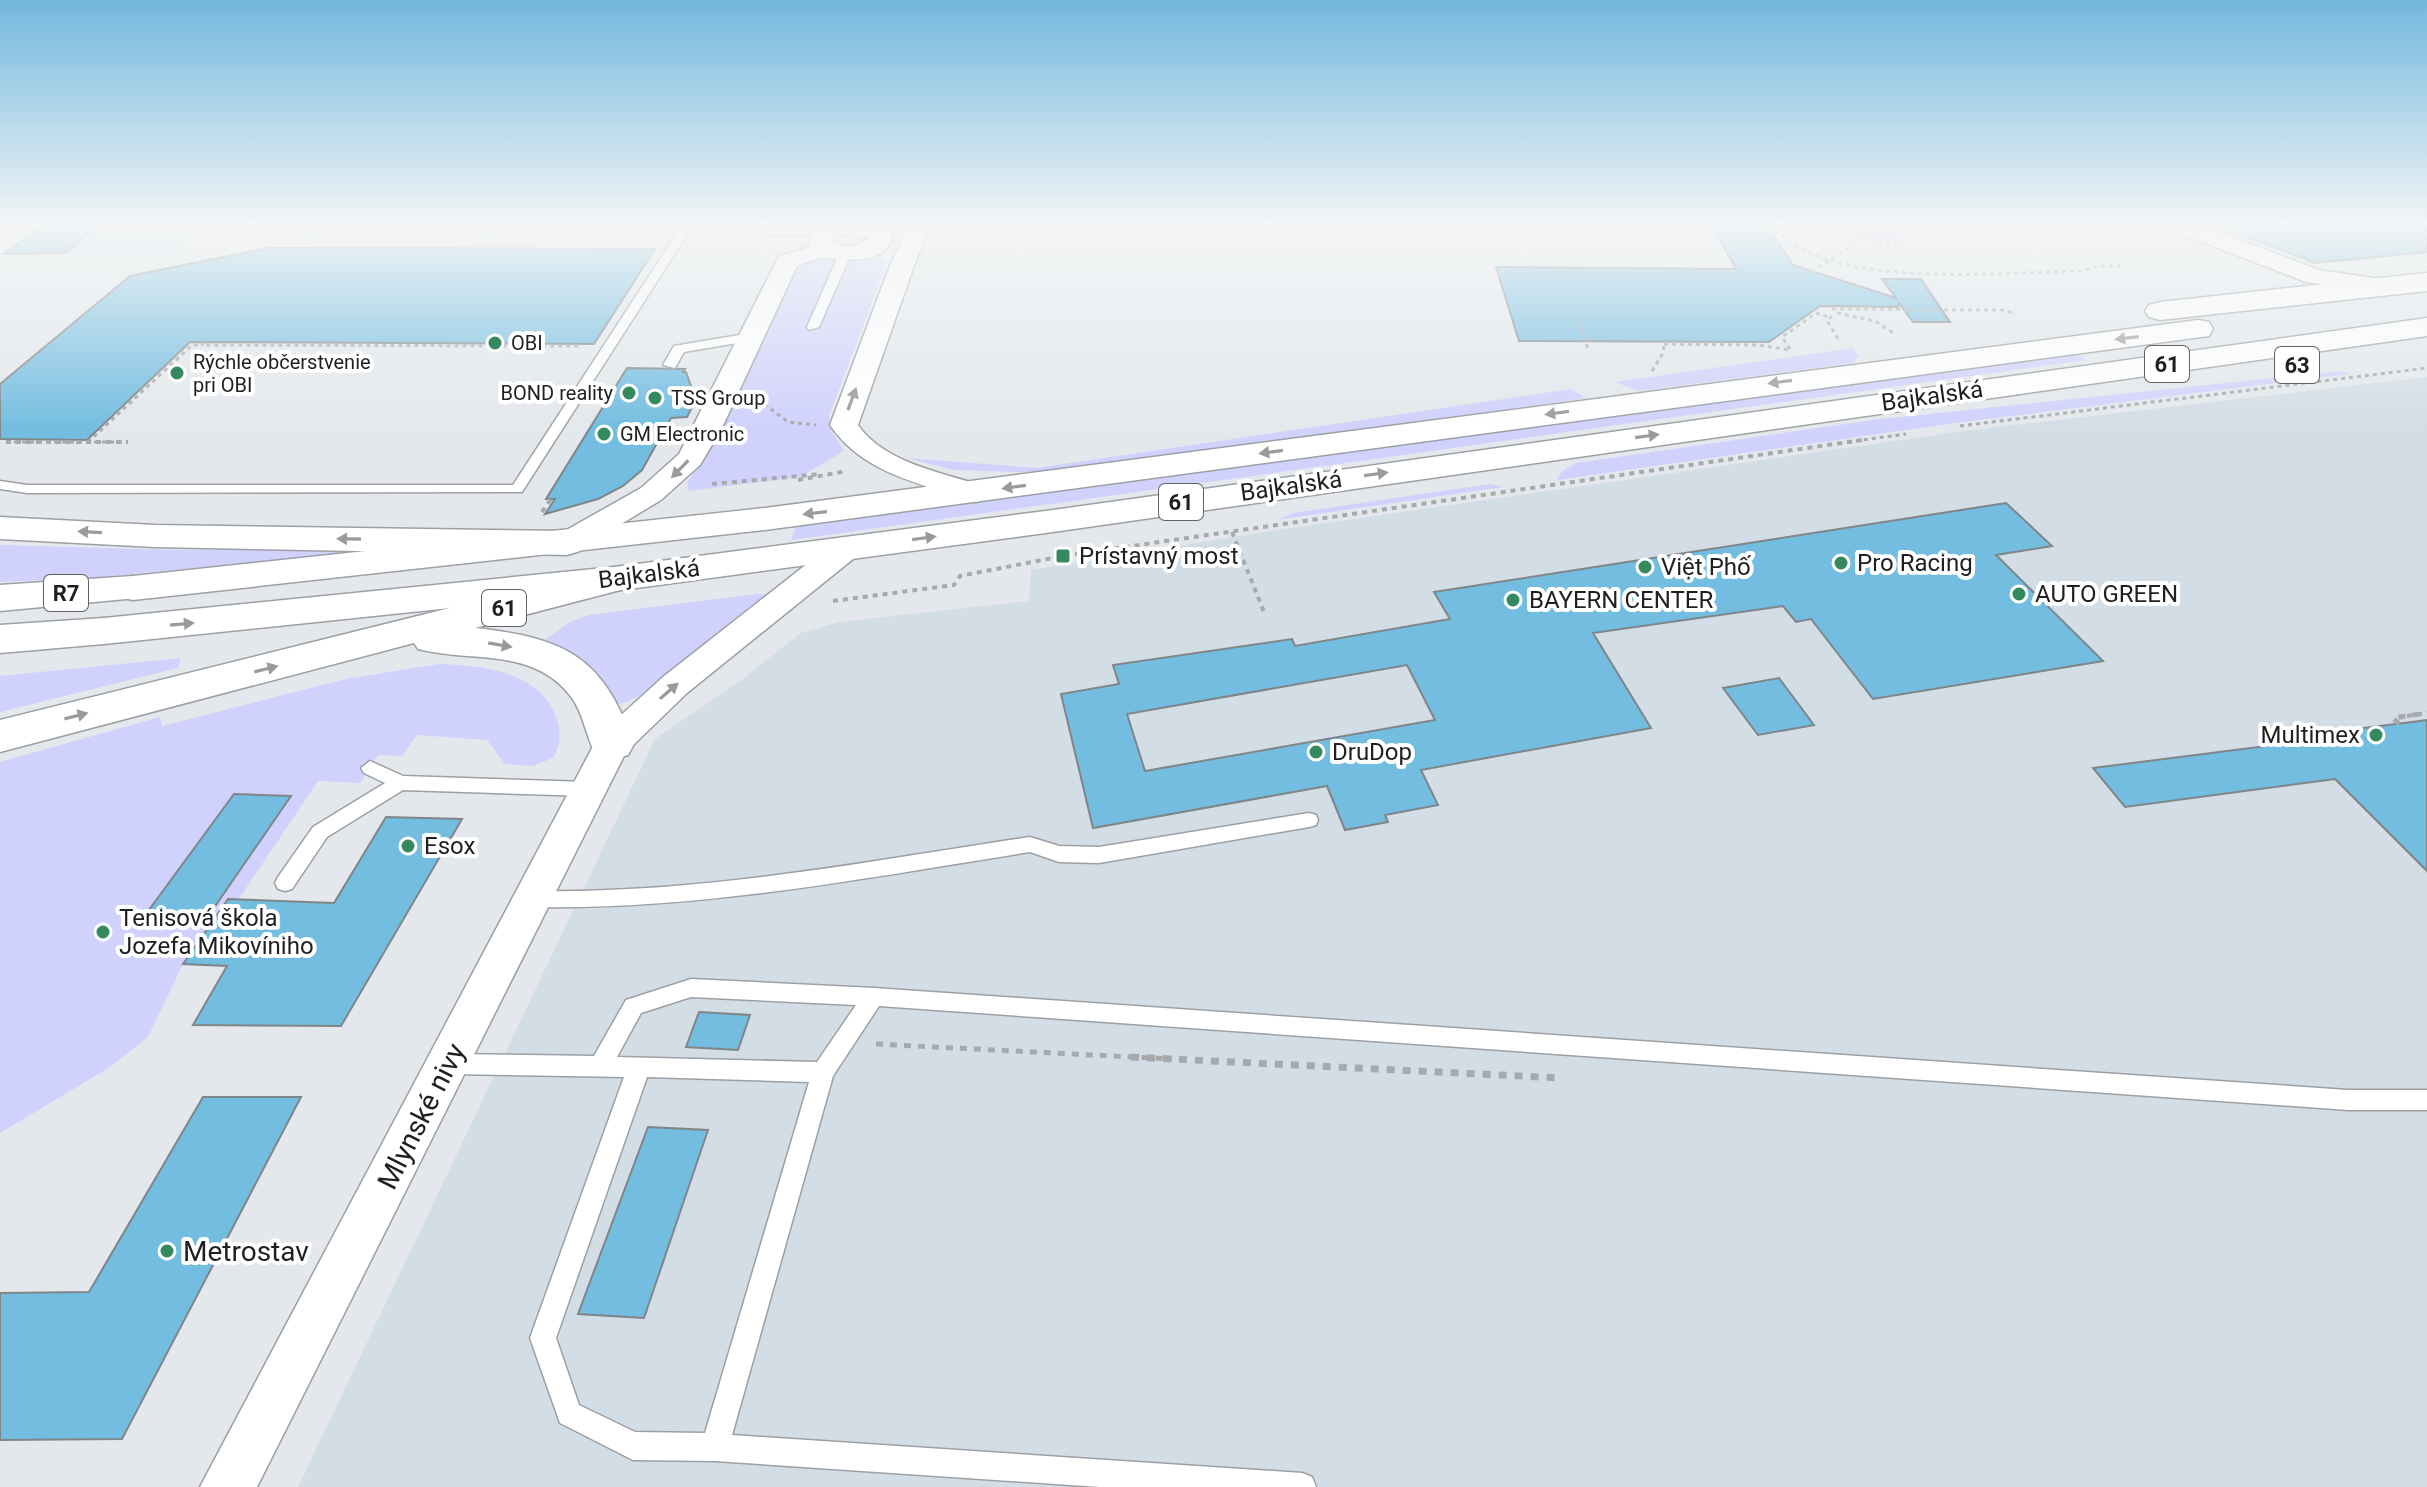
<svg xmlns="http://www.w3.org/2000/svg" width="2427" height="1487" font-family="Roboto,sans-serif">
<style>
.built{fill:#d3dde6}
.green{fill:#d0d1fd}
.building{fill:#72bde0;stroke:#808588;stroke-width:2;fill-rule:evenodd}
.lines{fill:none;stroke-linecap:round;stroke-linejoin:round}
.service-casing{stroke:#9ca0a4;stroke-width:3}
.minor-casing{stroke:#9ca0a4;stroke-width:3}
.primary-casing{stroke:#9ca0a4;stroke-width:3}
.motorway-casing{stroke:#9ca0a4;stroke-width:3}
.path-far3{stroke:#a7aaad;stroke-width:3;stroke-dasharray:4 4;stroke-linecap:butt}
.path-far2{stroke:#a7aaad;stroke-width:4;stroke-dasharray:5 5;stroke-linecap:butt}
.path-far1{stroke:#a7aaad;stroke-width:5;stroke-dasharray:7 7;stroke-linecap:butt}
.path{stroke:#a7aaad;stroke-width:7;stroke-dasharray:8 8;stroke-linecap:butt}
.service{fill:#fff;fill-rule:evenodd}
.minor{fill:#fff;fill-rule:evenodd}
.primary{fill:#fff;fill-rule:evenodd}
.motorway{fill:#fff;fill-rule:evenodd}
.oneway{fill:#9a9a9b}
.poi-dot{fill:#348a5e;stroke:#fff;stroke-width:3}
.labels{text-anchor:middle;stroke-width:8;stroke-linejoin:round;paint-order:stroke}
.far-poi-label{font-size:20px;fill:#1e1f20;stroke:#fff;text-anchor:start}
.shield{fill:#fff;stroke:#626263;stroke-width:2}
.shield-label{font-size:22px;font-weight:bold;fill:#1e1f20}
.street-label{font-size:24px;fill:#1e1f20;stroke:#fff}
.poi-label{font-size:24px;fill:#1e1f20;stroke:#fff;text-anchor:start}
.near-street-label{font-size:28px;fill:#1e1f20;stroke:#fff}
.near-poi-label{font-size:28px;fill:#1e1f20;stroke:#fff;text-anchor:start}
</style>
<rect width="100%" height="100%" fill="#e4e8ec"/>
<!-- built -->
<g class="built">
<path d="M46,223H707L593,236L193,237L175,253L4,254Z"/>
<path d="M2427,377V1487H298L655,739L744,678L801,633L839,622L1029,601L1031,570L1270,531L1971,430Z"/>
</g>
<!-- green -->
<g class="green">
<path d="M1849,223H1907L1912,232C1898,248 1860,240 1849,223Z"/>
<path d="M880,257L887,263L829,416L832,432L844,451L800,477L689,491L687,482L706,454L798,263C825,257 852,259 880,257Z"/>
<path d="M1853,348L1859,356L1853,363L1638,391L1615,382Z"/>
<path d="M2077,354L2086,360L791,540L796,527Z"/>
<path d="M2342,371L2349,374L1955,423L1557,480L1561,472L1576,463L1880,419Z"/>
<path d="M1571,389L1586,398L1053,473L954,470L907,458L1036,468Z"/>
<path d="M1490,484L1504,487L1276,520L1293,513Z"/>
<path d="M0,545L172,550H378L91,578L0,582Z"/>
<path d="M756,594H767L764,600C730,627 653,701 613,705C602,670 575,655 543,641L570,622L588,615Z"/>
<path d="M181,658L178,668L0,712V676Z"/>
<path d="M439,664C483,665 545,672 558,723C561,737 560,746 553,758L532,766L505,764L487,740L417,735L402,756L378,755L360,783L318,781L238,900H227L183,964L148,1037L110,1067L0,1133V762L160,717L162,726L346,679Z"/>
</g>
<!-- building -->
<g class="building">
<path d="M46,223H100L65,253L4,254Z"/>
<path d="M1711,223H1766L1793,265L1896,298L1882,279H1921L1950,322H1913L1899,303L1898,307L1820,306L1769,342L1519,341L1496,267L1736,269Z"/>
<path d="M2218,223H2427V252L2315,263L2218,226Z"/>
<path d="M268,248H290L655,249L594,344L190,342L87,440L0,439V384L130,276Z"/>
<path d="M627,368L685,369L683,372H686L696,400L687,417L671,418L642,470L623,486L598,499L545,514L555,499H546Z"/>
<path d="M2006,503L2052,546L1996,555L2103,661L1873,699L1811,619L1796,622L1783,606L1593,633L1651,728L1421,770L1438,805L1385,815L1388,822L1345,830L1327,786L1093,828L1061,694L1119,684L1113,665L1292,639L1295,646L1450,619L1434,592ZM1407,665L1435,720L1145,771L1127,714Z"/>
<path d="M1779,678L1814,725L1758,735L1723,688Z"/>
<path d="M2427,720V871L2335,779L2125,807L2093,768L2298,742L2293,737Z"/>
<path d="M234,794L291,796L209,915L146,914Z"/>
<path d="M386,817L462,819L341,1026L193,1025L227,966L183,964L228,899L334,903Z"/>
<path d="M699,1012L750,1015L738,1050L686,1047Z"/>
<path d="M203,1097H301L122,1439L0,1440V1293L89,1292Z"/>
<path d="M648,1127L708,1130L644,1318L578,1314Z"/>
</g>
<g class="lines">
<defs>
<g id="service">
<path d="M259,223L829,230L835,233L829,236L688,233L522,492L27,493L0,489V481L27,485H513L677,233L261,230L255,227Z"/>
<path d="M845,251L851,254L819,327L809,330L807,327L839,254Z"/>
<path d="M751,333L755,334V340L684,352L675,368L663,365L674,346Z"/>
<path d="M370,761L403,776L588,782L595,784L597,789L595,794L588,796L403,790L327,837L292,889L285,891L278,889L275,883L278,877L313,827L385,783L364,773L361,768Z"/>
<path d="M1309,813L1316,815L1318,820L1316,825L1309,827L1099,863L1059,862L1030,852C864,878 701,910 532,907L525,905L522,899L525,893L532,891C701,894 864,862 1030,837L1059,846L1099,847Z"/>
<path d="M691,979L874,988L2348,1090H2427V1110H2348L879,1006L833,1076L732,1435L1302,1473L1312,1477L1316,1487H1100L715,1461L633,1460L560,1423L530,1338L624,1077L448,1074L440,1071L437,1064L440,1057L448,1054L594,1056L626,1000ZM691,997L856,1005L817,1062L617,1057L641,1013ZM647,1077L809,1082L705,1433L635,1432L579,1405L556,1338Z"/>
</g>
<g id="minor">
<path d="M838,223L884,225L893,237C884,265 849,260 827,258C818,257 806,263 797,266L721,430L700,465L661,500L578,550L567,552L556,550L552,543L556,536L641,488L679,454L779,256L811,247L810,240C817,230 827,226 838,223ZM852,234L870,238L850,247L832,243L840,236Z"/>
<path d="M910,223H932L915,263L858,425C885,464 945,473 986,487L991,493L986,499L976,502L966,499C915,482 862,472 830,425L891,263Z"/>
<path d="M2163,223H2195L2319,270L2387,280L2396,282L2399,287L2396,292L2387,294L2306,282L2166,228Z"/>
<path d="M847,538L858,541L862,548L858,555L687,693L626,752L257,1487H200L599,735L663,677L836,541Z"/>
</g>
<g id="primary">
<path d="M2427,273V291L2160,320L2149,317L2145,311L2149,305L2160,302Z"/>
<path d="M2427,318V336L1053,532L614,591L104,644L90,640L84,631L90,622L104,618L614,567L1053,510Z"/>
<path d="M2198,320L2209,322L2213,329L2209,336L765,530L133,600L119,597L113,588L119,579L133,576L765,508Z"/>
</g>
<g id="motorway">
<path d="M0,517L155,525L567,531L580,535L586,543L580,551L567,555L155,547L0,539Z"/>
<path d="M614,567L628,570L633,579L628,588L475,628C565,638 603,656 634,744L628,755L612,760L596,755C586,737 584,715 572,698C534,646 471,663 418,649L414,643L0,752V720Z"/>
<path d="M133,576L147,579L153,588L147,597L0,611V585Z"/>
<path d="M104,618L118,622L124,631L118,640L104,644L0,653V625Z"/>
</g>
</defs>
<!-- service casing -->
<use href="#service" class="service-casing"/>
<!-- minor casing -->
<use href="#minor" class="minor-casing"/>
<!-- primary casing -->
<use href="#primary" class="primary-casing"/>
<!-- motorway casing -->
<use href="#motorway" class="motorway-casing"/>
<!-- path-far3 -->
<g class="path-far3">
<path d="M1771,223C1817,292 2004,272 2081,271L2099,266H2122"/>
<path d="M1844,223C1861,244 1889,246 1914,238L1916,229L1911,223"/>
<path d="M2308,223L2342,243L2427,235"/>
<path d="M1871,232L1893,231V226L1888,223"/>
<path d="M1812,272L1871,232L1866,223"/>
<path d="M1832,309L2006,310L2015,315"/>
<path d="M1837,313L1875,321L1895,334"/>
<path d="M1576,314L1589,352"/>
<path d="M1832,316L1827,321L1840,342"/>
<path d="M204,342L202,345L581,346"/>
<path d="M1664,344L1758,345L1791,350"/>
<path d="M1790,349L1782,337L1816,313L1830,317"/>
<path d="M1652,371L1662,355L1665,342"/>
<path d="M758,399L788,422L816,425"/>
<path d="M1960,426L2427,368"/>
<path d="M6,442H128"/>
<path d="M88,442L192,345H202"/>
<path d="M1848,442L1906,434"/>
</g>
<!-- path-far2 -->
<g class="path-far2">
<path d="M6,442H128"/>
<path d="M798,480L847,471"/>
<path d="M712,484L821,474"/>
<path d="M542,512L551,499"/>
<path d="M1232,532L1264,612"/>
<path d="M833,601L954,585L960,576L1063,556L1862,440"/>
<path d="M2407,716L2427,713"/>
</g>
<!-- path-far1 -->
<g class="path-far1">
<path d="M2399,724L2393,718L2420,714"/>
<path d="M876,1044L1172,1059"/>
</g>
<!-- path -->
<path class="path" d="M1131,1057L1561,1078"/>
<!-- service -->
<use href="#service" class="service"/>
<!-- minor -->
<use href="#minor" class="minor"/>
<!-- primary -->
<use href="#primary" class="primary"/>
<!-- motorway -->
<use href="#motorway" class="motorway"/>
</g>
<!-- one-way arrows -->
<defs><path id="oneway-solid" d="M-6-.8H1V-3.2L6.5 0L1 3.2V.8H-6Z" transform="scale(2)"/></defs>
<g class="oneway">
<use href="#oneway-solid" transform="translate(2127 338) rotate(173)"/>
<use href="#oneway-solid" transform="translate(1780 382) rotate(172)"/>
<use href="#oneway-solid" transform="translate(852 399) rotate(-70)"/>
<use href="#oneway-solid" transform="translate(1557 413) rotate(172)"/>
<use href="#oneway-solid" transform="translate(1647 436) rotate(-8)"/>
<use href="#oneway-solid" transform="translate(1271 452) rotate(172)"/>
<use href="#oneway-solid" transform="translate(680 469) rotate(134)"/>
<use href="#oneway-solid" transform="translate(1376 474) rotate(-8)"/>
<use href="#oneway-solid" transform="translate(1014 487) rotate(172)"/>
<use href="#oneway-solid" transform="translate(815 513) rotate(173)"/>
<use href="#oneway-solid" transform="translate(90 532) rotate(-177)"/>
<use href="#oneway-solid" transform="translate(924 538) rotate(-8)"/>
<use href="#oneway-solid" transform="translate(349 539) rotate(-179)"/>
<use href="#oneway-solid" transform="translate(182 624) rotate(-5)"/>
<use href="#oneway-solid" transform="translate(500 645) rotate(10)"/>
<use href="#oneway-solid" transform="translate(266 669) rotate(-14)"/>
<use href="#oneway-solid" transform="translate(669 691) rotate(-41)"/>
<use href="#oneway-solid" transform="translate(76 716) rotate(-14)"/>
</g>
<!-- sky -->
<linearGradient id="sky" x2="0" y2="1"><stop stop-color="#73b8de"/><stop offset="0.52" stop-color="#f3f5f6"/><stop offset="1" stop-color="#f3f5f6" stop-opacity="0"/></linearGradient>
<rect width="2427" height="431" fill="url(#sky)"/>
<!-- markers -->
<g class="poi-dot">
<circle cx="495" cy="343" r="8"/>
<circle cx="177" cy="373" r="8"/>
<circle cx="629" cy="393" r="8"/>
<circle cx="655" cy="398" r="8"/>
<circle cx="604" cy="434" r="8"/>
<rect x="1055" y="548" width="16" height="16" rx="4"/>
<circle cx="1841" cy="563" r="8"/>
<circle cx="1645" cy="567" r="8"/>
<circle cx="2019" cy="594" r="8"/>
<circle cx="1513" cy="600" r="8"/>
<circle cx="2376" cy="735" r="8"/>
<circle cx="1316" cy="752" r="8"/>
<circle cx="408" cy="846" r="8"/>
<circle cx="103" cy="932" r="8"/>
<circle cx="167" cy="1251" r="8"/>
</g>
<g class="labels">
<!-- far-poi labels -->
<g class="far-poi-label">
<text x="511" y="350">OBI</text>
<text x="193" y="369">Rýchle občerstvenie<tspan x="193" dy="23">pri OBI</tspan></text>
<text x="613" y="400" text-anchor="end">BOND reality</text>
<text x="671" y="405">TSS Group</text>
<text x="620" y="441">GM Electronic</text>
</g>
<!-- shield labels -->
<g class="shield">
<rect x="2145" y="346" width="44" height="36" rx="6"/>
<rect x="2275" y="347" width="44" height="36" rx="6"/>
<rect x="1159" y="484" width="44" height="36" rx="6"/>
<rect x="44" y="575" width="44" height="36" rx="6"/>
<rect x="482" y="590" width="44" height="36" rx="6"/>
</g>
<g class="shield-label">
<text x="2167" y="372">61</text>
<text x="2297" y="373">63</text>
<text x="1181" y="510">61</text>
<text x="66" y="601">R7</text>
<text x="504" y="616">61</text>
</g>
<!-- street labels -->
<g class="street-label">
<text transform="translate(1932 396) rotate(-8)" y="8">Bajkalská</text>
<text transform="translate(1291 486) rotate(-8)" y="8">Bajkalská</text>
<text transform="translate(649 574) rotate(-7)" y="8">Bajkalská</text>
</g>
<!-- poi labels -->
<g class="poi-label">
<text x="1079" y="564">Prístavný most</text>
<text x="1857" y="571">Pro Racing</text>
<text x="1661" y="575">Việt Phố</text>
<text x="2035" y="602">AUTO GREEN</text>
<text x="1529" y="608">BAYERN CENTER</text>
<text x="2360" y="743" text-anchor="end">Multimex</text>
<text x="1332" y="760">DruDop</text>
<text x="424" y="854">Esox</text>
<text x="119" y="926">Tenisová škola<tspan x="119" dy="28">Jozefa Mikovíniho</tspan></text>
</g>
<!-- near-street labels -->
<g class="near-street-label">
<text transform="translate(421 1116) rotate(-63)" y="10">Mlynské nivy</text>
</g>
<!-- near-poi labels -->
<g class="near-poi-label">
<text x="183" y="1261">Metrostav</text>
</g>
</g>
</svg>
